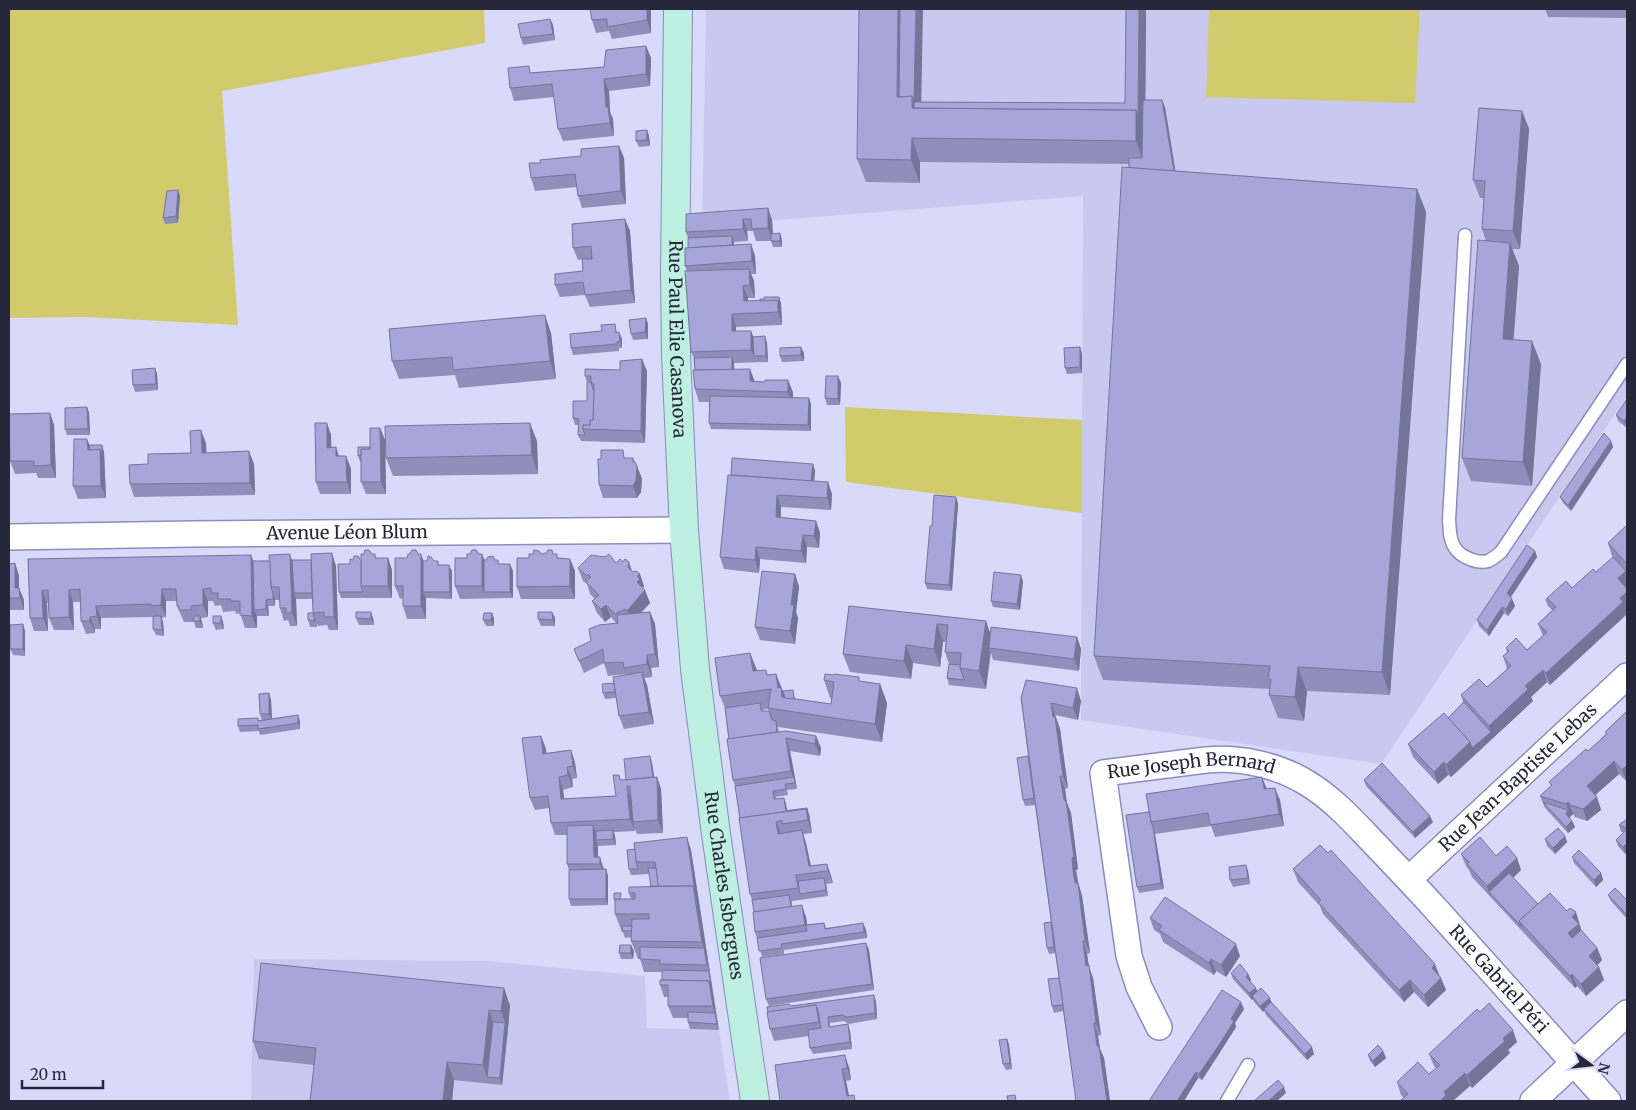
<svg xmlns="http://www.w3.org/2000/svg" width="1636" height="1110" font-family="Merriweather,serif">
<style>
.built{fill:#c9c9ef}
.green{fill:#d1cb6d}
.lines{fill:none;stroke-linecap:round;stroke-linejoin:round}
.lane-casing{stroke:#8d8cbf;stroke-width:15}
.street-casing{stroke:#8d8cbf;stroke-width:28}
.secondary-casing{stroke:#8d8cbf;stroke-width:30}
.lane{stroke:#fff;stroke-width:12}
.street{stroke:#fff;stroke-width:25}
.secondary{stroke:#bdf0e0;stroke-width:28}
.wall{fill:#908fbb;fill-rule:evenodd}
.shaded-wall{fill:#757499}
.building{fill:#a7a6da;stroke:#757499}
.labels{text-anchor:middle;stroke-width:4.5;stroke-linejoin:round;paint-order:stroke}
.street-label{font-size:18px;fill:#27273b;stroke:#d9d9fa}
</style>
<rect width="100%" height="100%" fill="#d9d9fa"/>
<!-- built -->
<g class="built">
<path d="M706,9H1627V396L1381,764L1081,720L1083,196L702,226Z"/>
<path d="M254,959L487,961L645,976L647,1028L719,1030L730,1101H251Z"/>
</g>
<!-- green -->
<g class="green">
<path d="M9,9H484L485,43L222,91L238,325L85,317L9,318Z"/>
<path d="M1209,9H1420L1415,103L1206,97Z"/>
<path d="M845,407L1082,420V513L846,482Z"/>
</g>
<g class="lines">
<defs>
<g id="lane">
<path d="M1465,235L1449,520C1450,529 1449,540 1455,548C1461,557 1477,564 1488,561C1493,559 1497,555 1501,552L1627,364"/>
<path d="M1227,1101L1248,1065"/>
</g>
<g id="street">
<path id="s1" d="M9,537L192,534L684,530"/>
<path id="s2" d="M1409,879L1627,676"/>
<path id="s3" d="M1159,1027L1139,987L1129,956L1103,773L1206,760C1240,757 1278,765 1307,783C1332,798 1352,820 1372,841C1393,863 1414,885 1434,907C1492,972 1550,1036 1608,1101"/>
<path d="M1533,1101L1627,1013"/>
</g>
<g id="secondary">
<path id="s4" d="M678,9L675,274L676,355L684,530L695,669L716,834L755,1101"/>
</g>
</defs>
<!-- lane casing -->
<use href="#lane" class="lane-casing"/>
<!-- street casing -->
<use href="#street" class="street-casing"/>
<!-- secondary casing -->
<use href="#secondary" class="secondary-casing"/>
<!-- lane -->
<use href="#lane" class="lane"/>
<!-- street -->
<use href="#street" class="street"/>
<!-- secondary -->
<use href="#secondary" class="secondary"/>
</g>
<!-- wall -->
<g class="wall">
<path d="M590,9H651V33L612,39L609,31L596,33L592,20Z"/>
<path d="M1146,9L1145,100L1165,107L1175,171L1417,189L1426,212L1390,695L1307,691L1304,721L1278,718L1269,695L1270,689L1103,680L1094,656L1129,164L920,162V183L866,182L857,159L921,102L1125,103Z"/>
<path d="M1545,9H1627V18L1548,17Z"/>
<path d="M550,19L553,25L555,40L523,45L521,38Z"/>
<path d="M646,46L651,58L650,86L609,91L610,112L613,119L614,136L563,141L558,129L554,97L514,101L510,88L532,73L604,67Z"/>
<path d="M1522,111L1529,129L1520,249H1512L1519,266L1513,340L1541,364L1532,486L1471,481L1462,458L1486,241L1482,229L1484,198H1480L1473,180Z"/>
<path d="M647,130L649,136L650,146L639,147L636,141Z"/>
<path d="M619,146L624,158L626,204L582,208L578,196L577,187L535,191L531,178L541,163L581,156Z"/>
<path d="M180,196L178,223L165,224L163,218Z"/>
<path d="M686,214L772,220L773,234L782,240V247H773L771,241H756L753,231H747L748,241L734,242V245L751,244L755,256L756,274H751L754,281L755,298H748V301H760L779,297L781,303L782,325L736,327V331L753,337L765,336L767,343L768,362L734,363V370L755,382L793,392V398H809L811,404V431L711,429L709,423V402H699L695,389V370L694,358L691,352L687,271L685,266L688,248V238L686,232Z"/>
<path d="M625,219L630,231L635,303L590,307L585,295L560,297L555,285L583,271L582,259L578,260L573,248Z"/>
<path d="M646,318L648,324V339L633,340L631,334Z"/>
<path d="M615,324L617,333L619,332L622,339V348H619V351L573,355L571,348Z"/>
<path d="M551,333L556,379L459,388L455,375L399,379L392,361Z"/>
<path d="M804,353V361L782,362L780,356Z"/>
<path d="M1082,353V373L1067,374L1065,368Z"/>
<path d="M155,368L157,374L158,390L135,392L133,385Z"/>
<path d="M647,371L645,443L581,441L578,435L579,425H575L573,418L587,401V382L585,376Z"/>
<path d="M838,376L841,383L840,405H827L825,398Z"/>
<path d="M1627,399V428L1618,421L1616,415Z"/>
<path d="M87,407L89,413L90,435H67L65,429Z"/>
<path d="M50,413L54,425L56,478H38L36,473L15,474L10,461Z"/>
<path d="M327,423L331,435V448L339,456H346L351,469V494H320L316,482Z"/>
<path d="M380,428L385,440L386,494H366L361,482V462H360L358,456L370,447Z"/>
<path d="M537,441L538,474L393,476L386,458Z"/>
<path d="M1611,441L1613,447L1571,511L1563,503L1560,497Z"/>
<path d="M206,443V453L254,464L255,495L134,497L130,484L148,464L191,453Z"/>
<path d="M89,445L104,452L106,498L78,499L73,486Z"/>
<path d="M626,458L634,462L637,466L642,479L641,492L637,498H603L599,485Z"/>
<path d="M813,464L815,471L814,481L832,494L831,510L781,507V517L816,521L820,533L819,548L807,547L806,563L760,559L759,573L724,569L720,557L731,475Z"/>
<path d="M956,497L958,504L952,591L927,589L925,583Z"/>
<path d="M1627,525V572L1612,556L1608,543Z"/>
<path d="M1535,551L1537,557L1510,597L1512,599L1515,606L1508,616L1504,613L1489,636L1479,626L1477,620Z"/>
<path d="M372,554L377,558H388L392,570V598H341L339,592L350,564L361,561Z"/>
<path d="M418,554L423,561H438L439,565L452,571V599L426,598V619H407L403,606V598L400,599L395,586L407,558Z"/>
<path d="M533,554H553L559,558L570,559L575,571V599H521L517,587L529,558Z"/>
<path d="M467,558L484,560H498L499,564L513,571V598L460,599L455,586Z"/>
<path d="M28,559L253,561L292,560L336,566L338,630H329L327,625L318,626L317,624V627H310L308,620L313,613V599H296L297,626H290L288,620L284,621L280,608V600H275V606H268L269,616H257V628H245L240,613L236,614L235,611L223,612L221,605L215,606L213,601H208V617L201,618L202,622L203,628H196L194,622H184L177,606V601H166V617L161,618L163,622L164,636L156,635L153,629V617L101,618V629H95V633L86,634L81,621V602H73L74,630H54L49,618V603H47L48,631H34L30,618Z"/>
<path d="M15,563L19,576V588L24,600V610H9V564Z"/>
<path d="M616,563L632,571L644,586L643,587L644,589L650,603L641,613L650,612L655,624L659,667L651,668L652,677L644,678L647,685L654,724L624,729L619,716L616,698L605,699L603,693L614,683L626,674L608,676L604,663L584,673L574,649L591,641L616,623L611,617L605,622L597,613L592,601L595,599L590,594L587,584L583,581L578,568Z"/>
<path d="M1596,572L1627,589V608L1626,610L1627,614L1550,685L1547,682L1531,697L1533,701L1451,777L1448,775L1438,784L1413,757L1408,744L1448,718L1463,702L1461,695L1487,687L1507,669L1503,656L1507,652L1506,648L1527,650L1543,636L1538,624L1552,610L1548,606L1545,599L1572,588Z"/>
<path d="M795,574L799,587L796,612L798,618L795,644L760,640L755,627Z"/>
<path d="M1023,581L1020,610L993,607L991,601Z"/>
<path d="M849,606L986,621L990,634L1077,637L1081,649L1079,671L993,660L991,653L986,689L949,685L947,678L949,664L945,652L946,642H943L940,667L913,663L911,679L850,672L843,654Z"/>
<path d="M552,612L555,618V626H541L538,619Z"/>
<path d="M492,613L494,619V626H486L483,620Z"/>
<path d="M221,616L223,622L224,629L216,630L213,623Z"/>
<path d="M356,618H373L374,625H359Z"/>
<path d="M23,624L25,631V656L13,655L10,649Z"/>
<path d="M750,653L757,670L768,675L776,674L783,691L793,690L795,699L831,704V698H830L824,680L861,681L880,684L887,703L882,742L778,727L779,732L816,736L821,748L820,756L790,751L797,789L787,790L788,795L776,797V799L784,798L786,804L787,810L807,808L809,814L812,833L803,834L806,843L811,866L827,864L831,876L833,883L826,884L828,896L792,901V906L806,917L807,925L824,923L826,928L863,923L866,930L867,938L784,950V954L762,957L755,932L754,912L752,900L750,894L735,786L733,780L725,708L720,696ZM768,709L769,711H763V710Z"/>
<path d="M269,693L271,700L272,719L298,715L300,722V729L260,735L259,731L240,732L238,726L258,718L259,721H262L260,714Z"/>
<path d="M1021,698L1081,701L1078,720L1055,715L1060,729L1068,788L1065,789L1067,803L1071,813L1078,869L1076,870L1078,882L1082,896L1090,953L1087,954L1089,967L1093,978L1101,1035L1098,1036L1100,1049L1104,1058L1110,1101H1076L1063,1011L1054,1013L1052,1006L1059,978L1055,953L1049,954L1047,948L1051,922L1035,805L1025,806L1023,800L1028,756Z"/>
<path d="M1627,711V782L1619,774L1595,795L1597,797L1601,810L1587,821L1575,817L1573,814L1569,818L1572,821L1575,827L1568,833L1545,808L1540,796L1551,786L1549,782L1588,751L1606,734L1605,732Z"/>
<path d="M541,736L546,749V753L571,750L575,763L577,778L572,779L573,787L563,790L564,799L616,796L619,775L621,780H626L650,756L652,763L654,777H657L661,789L663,833L637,834L634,826L635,831L614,832L615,836L616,845L598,846V857L604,869H606L608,876V905L571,906L569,899V870L567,864V835H555L551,823L549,808L535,810L530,798Z"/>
<path d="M1364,780L1433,822L1415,838L1366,786Z"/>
<path d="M1266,789L1280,800L1284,826L1215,837L1211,826L1155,834L1164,889L1139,893L1137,887L1149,812Z"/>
<path d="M1627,819V851L1625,854L1618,846L1616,840L1624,832H1621L1619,825Z"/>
<path d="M1565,836L1567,842L1555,854L1547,846L1545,839Z"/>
<path d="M627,850H691L719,1030L690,1029L688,1022V1018H673L668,1006V997H664L660,985L662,980V972H644L640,959H638L631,941V937L625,938L623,932H622L615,914V902L614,899H631L629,893L651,886L649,874L631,875L629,869Z"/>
<path d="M1461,854L1517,858L1521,870L1513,878L1538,904L1567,911L1580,925L1581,930L1597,948L1602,960L1597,965L1599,967L1604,980L1586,996L1577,986L1575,988L1472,877L1469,870L1466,866Z"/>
<path d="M1572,857L1601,873L1603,880L1596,887L1574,863Z"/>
<path d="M1246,865L1248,871L1250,884L1233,887L1230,880Z"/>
<path d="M1293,869L1441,978L1446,990L1428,1007L1414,992L1404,1002L1323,914L1320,906L1298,882Z"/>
<path d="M1608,895L1627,900V919L1611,901Z"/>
<path d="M1150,918L1240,956L1226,977L1216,971L1214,975L1163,942L1160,934L1154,930Z"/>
<path d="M866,943L869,950L874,990L769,1006L766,999Z"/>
<path d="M634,951L633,959H621L619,953Z"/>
<path d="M1231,973L1248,974L1251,980L1250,981L1256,988L1257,991L1272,1003L1314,1054L1307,1060L1266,1015L1264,1010L1263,1012L1254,1002L1253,999L1252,1000L1233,979Z"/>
<path d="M504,988L510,1006L502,1085L454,1080L452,1101H310L314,1065L259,1059L253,1041Z"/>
<path d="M874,995L876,1002L877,1019L849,1024L844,1021L830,1023V1027L850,1031L852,1049L813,1054L810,1048L809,1036L774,1041L770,1029L791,1006Z"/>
<path d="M1244,1009L1235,1023L1236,1027L1221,1051L1202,1080L1198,1078L1184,1101H1149Z"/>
<path d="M1007,1039L1009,1045L1012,1069L1006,1070L1003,1064Z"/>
<path d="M1517,1042L1508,1050L1510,1053L1472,1088L1470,1086L1404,1098L1401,1095L1397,1082L1429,1074L1436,1068L1434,1066L1429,1054Z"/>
<path d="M1383,1051L1386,1058L1375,1067L1370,1061L1368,1055Z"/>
<path d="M775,1065L849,1067L851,1080L846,1081L849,1096Z"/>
</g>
<!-- shaded-wall -->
<g class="shaded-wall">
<path d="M647,9H651V33L647,20Z"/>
<path d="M898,9H906V102L897,97Z"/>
<path d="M916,9H923L921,114L912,108Z"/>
<path d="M1139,9H1146L1145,165L1136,141V110Z"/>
<path d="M550,19L553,25L555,40L553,34Z"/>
<path d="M646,46L651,58L650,86L646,74Z"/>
<path d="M604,79L609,91L610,112L613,119L614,136L610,123L606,107Z"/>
<path d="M1162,100L1165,107L1177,180L1175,173Z"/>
<path d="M1522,111L1529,129L1520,249L1513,231Z"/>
<path d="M647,130L649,136L650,146L647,140Z"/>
<path d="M912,138L920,162V183L911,160Z"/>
<path d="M619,146L624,158L626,204L621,191Z"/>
<path d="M1417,189L1426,212L1390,695L1382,672Z"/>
<path d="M178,190L180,196L178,223L176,216Z"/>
<path d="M768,208L772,220L773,241L768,228Z"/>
<path d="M625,219L630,231L635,303L631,290Z"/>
<path d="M743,219L747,231L748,241L743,229Z"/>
<path d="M780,233L782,240V247L780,241Z"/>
<path d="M732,236L734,242L735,258L733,251Z"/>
<path d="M1510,243L1519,266L1512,362L1503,339Z"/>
<path d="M751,244L755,256L756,274L752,261Z"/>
<path d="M749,269L754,281L755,298L750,285Z"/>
<path d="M743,286L748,298V314L744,301Z"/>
<path d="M779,297L781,303L782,325L778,312V300Z"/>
<path d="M732,314L736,327V343L732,331Z"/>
<path d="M545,315L551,333L556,379L550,361Z"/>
<path d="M646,318L648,324V339L645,332Z"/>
<path d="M751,331L756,343L754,356L751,350Z"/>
<path d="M619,332L622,339V348L620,341Z"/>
<path d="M765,336L767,343L768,362L766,356Z"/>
<path d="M1532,341L1541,364L1532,486L1523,462Z"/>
<path d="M801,347L804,353V361L801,355Z"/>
<path d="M1080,347L1082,353V373L1080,367Z"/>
<path d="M732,357L734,363L735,382L732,376Z"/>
<path d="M642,359L647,371L645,443L641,431Z"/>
<path d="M155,368L157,374L158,390L156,384Z"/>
<path d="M750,369L755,382L750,381Z"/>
<path d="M838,376L841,383L840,405L838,399Z"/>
<path d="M788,380L793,392V404L788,392Z"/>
<path d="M809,398L811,404V431L808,425Z"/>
<path d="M87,407L89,413L90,435L88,429Z"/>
<path d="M50,413L54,425L56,478L51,465Z"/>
<path d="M1627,417V428L1624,421Z"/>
<path d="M327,423L331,435L332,460L327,448Z"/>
<path d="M530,423L537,441L538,474L532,455Z"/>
<path d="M380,428L385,440L386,494L381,482Z"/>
<path d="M201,430L206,443L207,465L202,453Z"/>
<path d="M87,439L92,451L88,450Z"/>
<path d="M1611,441L1613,447L1571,511L1568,505Z"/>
<path d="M102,445L104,452L106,498L101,486L100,449Z"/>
<path d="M336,447L340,460L336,456Z"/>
<path d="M249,451L254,464L255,495L250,483Z"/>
<path d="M346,456L351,469V494L347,482Z"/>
<path d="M633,458L637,470V466L642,479L641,492L637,498L633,486Z"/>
<path d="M813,464L815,471L813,493L811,487Z"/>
<path d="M828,482L832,494L831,510L827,498Z"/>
<path d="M777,495L781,507L780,529L776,517Z"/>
<path d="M956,497L958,504L952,591L949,585Z"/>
<path d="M816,521L820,533L819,548L814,536Z"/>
<path d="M803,535L807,547L806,563L801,551Z"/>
<path d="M756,547L760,559L759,573L755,560Z"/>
<path d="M1535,551L1537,557L1509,600L1507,593Z"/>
<path d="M332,553L336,566L338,630L334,617Z"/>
<path d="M290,554L294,567V593L296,599L297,626L292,613Z"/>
<path d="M421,554L426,567L423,592L426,598V619L421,606Z"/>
<path d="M482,554L487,566L484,592L482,586Z"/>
<path d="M251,555L256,567L254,610L257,616V628L252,616Z"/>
<path d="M388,558L392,570V598L388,586Z"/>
<path d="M570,559L575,571V599L570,586Z"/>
<path d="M629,562L633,574L628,567Z"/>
<path d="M15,563L19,576V588L24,600V610L20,598L15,588Z"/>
<path d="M510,564L513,571V598L510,592Z"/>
<path d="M449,565L452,571V599L450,592Z"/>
<path d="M1626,571L1627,575V586L1622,591L1618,578Z"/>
<path d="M640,574L644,586L643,587L645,591L637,582V576Z"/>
<path d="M795,574L799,587L796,612L798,618L795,644L790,631L791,605Z"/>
<path d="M1021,575L1023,581L1020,610L1017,604Z"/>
<path d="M162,589L166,601V617L161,605Z"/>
<path d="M203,589L208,601V617L203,605Z"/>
<path d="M42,590L47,603L48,631L43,618Z"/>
<path d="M69,590L73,602L74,630L69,617Z"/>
<path d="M645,590L650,603L631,623L627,611Z"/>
<path d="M1627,592V608L1626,610L1627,614L1550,685L1546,673Z"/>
<path d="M273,593L275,600V606L273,599Z"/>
<path d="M1512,599L1515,606L1508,616L1506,609Z"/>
<path d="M266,600L268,606L269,616L266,609Z"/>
<path d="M606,605L611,617L605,622L601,609Z"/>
<path d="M96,606L101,618V629L97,616Z"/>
<path d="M1502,607L1504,613L1489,636L1487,630Z"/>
<path d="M371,612L373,618L374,625L371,619Z"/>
<path d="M552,612L555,618V626L553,620Z"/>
<path d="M650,612L655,624L659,667L655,654Z"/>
<path d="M492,613L494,619V626L491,620Z"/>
<path d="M161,616L163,622L164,636L162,630Z"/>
<path d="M200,616L202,622L203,628L200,621Z"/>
<path d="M221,616L223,622L224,629L221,623Z"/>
<path d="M90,617L95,629V633L90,621Z"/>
<path d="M986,621L992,639L989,648L990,653L986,689L979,671Z"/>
<path d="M23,624L25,631V656L23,649Z"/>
<path d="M937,624L943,642L940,667L934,649Z"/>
<path d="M1077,637L1081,649L1079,671L1074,659Z"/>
<path d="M906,645L913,663L911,679L904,661Z"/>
<path d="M750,653L757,671H753Z"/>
<path d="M647,655L651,668L652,677L647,664Z"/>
<path d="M1298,667L1307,691L1304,721L1295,697Z"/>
<path d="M1543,670L1547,682L1531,697L1533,701L1451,777L1446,765L1470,742L1491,732L1489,726L1525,686Z"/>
<path d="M642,672L647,685L654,724L649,712Z"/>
<path d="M776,674L788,705V709L778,688Z"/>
<path d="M880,684L887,703L882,742L875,724Z"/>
<path d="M1077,688L1081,701L1078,720L1073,708Z"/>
<path d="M269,693L271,700L272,720L269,714Z"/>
<path d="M1051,703L1060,729L1068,788L1063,776Z"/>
<path d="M298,715L300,722V729L298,723Z"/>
<path d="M541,736L546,749L548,766L543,754Z"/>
<path d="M816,736L821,748L820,756L815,744Z"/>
<path d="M786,738L790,751L797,789L791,771Z"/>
<path d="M571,750L575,763L577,778L573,766Z"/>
<path d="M650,756L652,763L656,790L653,783Z"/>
<path d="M1614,761L1619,774L1591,799L1587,786Z"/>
<path d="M1444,762L1448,775L1438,784L1434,772Z"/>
<path d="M1627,765V782L1622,770Z"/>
<path d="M567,767L572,779L573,787L568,775Z"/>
<path d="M1060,776L1065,789L1067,803L1071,813L1078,869L1076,870L1078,882L1082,896L1090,953L1085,941L1075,883Z"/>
<path d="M559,777L563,790L566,811L561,799Z"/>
<path d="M657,777L661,789L663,833L658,820Z"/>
<path d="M1262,777L1267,789H1264Z"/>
<path d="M627,786L631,799L633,822L635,831L630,819Z"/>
<path d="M1275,788L1280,800L1284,826L1279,814Z"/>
<path d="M1597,797L1601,810L1587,821L1583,809Z"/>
<path d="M784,798L786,804L788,817L786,811Z"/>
<path d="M1568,802L1573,814L1571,816L1566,804Z"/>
<path d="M807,808L809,814L812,833L808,820L806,809Z"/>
<path d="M1568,810L1571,816L1568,820L1566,814Z"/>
<path d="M1430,816L1433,822L1415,838L1413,832Z"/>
<path d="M1572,821L1575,827L1568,833L1566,827Z"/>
<path d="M776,822L781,834H778Z"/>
<path d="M593,825L598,837L596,840L598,846V864L594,857Z"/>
<path d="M1153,827L1155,834L1164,889L1161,883Z"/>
<path d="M613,830L615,836L616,845L613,839Z"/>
<path d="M802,830L806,843L812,873L809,866Z"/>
<path d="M1565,836L1567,842L1555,854L1553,848Z"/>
<path d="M687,837L691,850L713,994L711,987L709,971L707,965L704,948L702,942Z"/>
<path d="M1627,843V851L1625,854L1623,847Z"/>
<path d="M600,857L604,870L605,876L600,864Z"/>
<path d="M1517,858L1521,870L1493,896L1489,892L1487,886Z"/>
<path d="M827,864L831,876L833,883L828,871Z"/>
<path d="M1246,865L1248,871L1250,884L1248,878Z"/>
<path d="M606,869L608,876V905L606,899Z"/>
<path d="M1601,873L1603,880L1596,887L1594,880Z"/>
<path d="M824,878L826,884L828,896L826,890Z"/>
<path d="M802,905L806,917L809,937L805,925Z"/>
<path d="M1576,912L1583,936L1574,944L1568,933L1572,917Z"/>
<path d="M863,923L866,930L867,938L864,932Z"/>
<path d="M1083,941L1087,954L1089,967L1093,978L1101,1035L1096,1023L1086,966Z"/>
<path d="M866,943L869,950L874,990L872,984Z"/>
<path d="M1236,944L1240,956L1226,977L1221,965Z"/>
<path d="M631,945L634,951L633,959L631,953Z"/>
<path d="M1597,948L1602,960L1594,969L1589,956Z"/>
<path d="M1211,959L1216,971L1214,975L1209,963Z"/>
<path d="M1435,964L1440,977L1432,968Z"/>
<path d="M1599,967L1604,980L1586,996L1581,984Z"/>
<path d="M1248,974L1251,980L1248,983L1246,977Z"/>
<path d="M1572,974L1577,986L1575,988L1570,976Z"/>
<path d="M1441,978L1446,990L1428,1007L1424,995Z"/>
<path d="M1410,980L1414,992L1404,1002L1399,990Z"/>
<path d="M709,981L713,994L717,1019L713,1006Z"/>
<path d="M504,988L510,1006L508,1030L501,1011Z"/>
<path d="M1256,988L1258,994L1252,996L1253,999L1252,1000L1249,993Z"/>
<path d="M874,995L876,1002L877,1019L875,1013Z"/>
<path d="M1270,998L1272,1004L1264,1009V1010L1263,1012L1260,1006Z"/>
<path d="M1241,1002L1244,1009L1235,1023L1236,1027L1202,1080L1199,1074L1231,1019Z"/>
<path d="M816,1005L821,1017L823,1034L819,1022Z"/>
<path d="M489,1010L495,1028L487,1077L483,1065Z"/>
<path d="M715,1013L717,1019L719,1030L717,1024Z"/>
<path d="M505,1023L508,1030L502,1085L500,1078Z"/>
<path d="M1094,1023L1098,1036L1100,1049L1104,1058L1110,1101H1107Z"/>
<path d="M848,1024L850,1031L852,1049L850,1042Z"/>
<path d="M1513,1030L1517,1042L1508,1050L1510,1053L1472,1088L1467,1075L1503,1038Z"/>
<path d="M1007,1039L1009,1045L1012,1069L1010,1063Z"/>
<path d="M1312,1047L1314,1054L1307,1060L1305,1054Z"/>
<path d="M1383,1051L1386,1058L1375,1067L1373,1061Z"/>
<path d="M845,1055L849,1067L851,1080L847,1068Z"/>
<path d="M447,1062L454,1080L452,1101H443Z"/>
<path d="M842,1069L846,1081L850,1101L847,1096Z"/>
<path d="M1196,1072L1198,1078L1184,1101H1177Z"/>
<path d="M1465,1073L1470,1086L1453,1101H1440L1444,1092Z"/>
<path d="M1284,1087L1286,1093L1277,1101H1268Z"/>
</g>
<!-- building -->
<g class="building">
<path d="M590,9H647V20L607,27V19L592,20Z"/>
<path d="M859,9H898L897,97L912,96V108L1136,110V141L912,138L911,160L857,159Z"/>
<path d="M900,9H916L914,102L912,96L899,97Z"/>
<path d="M1126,9H1139L1138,115L1136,110L914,108V102L1125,103Z"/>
<path d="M550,19L553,34L521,38L518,24Z"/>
<path d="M646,46V74L604,79L606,107H608L610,123L558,129L552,84L510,88L508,68L529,66L530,73L604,67L606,50Z"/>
<path d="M1143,100H1162L1174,171L1129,168V158H1142Z"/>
<path d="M1479,108L1522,111L1513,231L1482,229L1485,181L1473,180Z"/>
<path d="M647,130V140L636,141V131Z"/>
<path d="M619,146L621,191L578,196L575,174L531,178L529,163H541L540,160L581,156V149Z"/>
<path d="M1122,167L1417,189L1382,672L1298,667L1295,697L1269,695L1271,679H1268L1270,666L1094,656Z"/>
<path d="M178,190L176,216L163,218L167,191Z"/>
<path d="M768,208V228L752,229L751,219H743V229L686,232V214Z"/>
<path d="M625,219L631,290L585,295L583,282L555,285V274L583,271L582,259H592L591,246L573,248L572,224Z"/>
<path d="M780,233V241H771V234Z"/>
<path d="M732,236V245L688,248V238Z"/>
<path d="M1478,240L1510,243L1503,339L1532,341L1523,462L1462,458Z"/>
<path d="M751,244L752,261L685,266V248Z"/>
<path d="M749,269L750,285L743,286L744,301L778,300V312L732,314V331H751V350L691,352L685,271Z"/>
<path d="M764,297H779L780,306L778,300L760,301V299H765Z"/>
<path d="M545,315L550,361L453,370L452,357L392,361L389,329Z"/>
<path d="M646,318L645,332L631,334L629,320Z"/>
<path d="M615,324L616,333L619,332L620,341L617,342V344L571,348L570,334L602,331L601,325Z"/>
<path d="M765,336L766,356H754L753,337Z"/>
<path d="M801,347V355L780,356V348Z"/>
<path d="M1080,347V367L1065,368L1064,348Z"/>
<path d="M732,357V370H695L694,358Z"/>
<path d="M642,359L641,431L583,429V425H590V420H593L594,384H591V376H585V369L620,370V361Z"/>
<path d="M155,368L156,384L133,385L132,370Z"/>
<path d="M750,369V381L765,382V380H788V392L695,389L693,370Z"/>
<path d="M826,376H838V399L825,398Z"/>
<path d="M587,382H591L593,390H594L593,420H590V425H583V429L585,435H578L579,419L573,418V401H587Z"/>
<path d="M710,396L809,398L808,425L709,423Z"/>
<path d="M1627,399V417L1624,421L1616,415Z"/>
<path d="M87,407L88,429H65V408Z"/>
<path d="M50,413L51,465L34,466V461H10L9,414Z"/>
<path d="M315,423H327V448L336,447V456H346L347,482H316Z"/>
<path d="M530,423L532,455L386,458L385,426Z"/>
<path d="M370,428H380L381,482H361V449H370Z"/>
<path d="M201,430L202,453L249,451L250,483L130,484L129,465L148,464V454L191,453L190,431Z"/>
<path d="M1604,433L1611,441L1568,505L1560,497Z"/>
<path d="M74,439H87L88,450L100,449L101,486H73Z"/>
<path d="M89,445H102V455L100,449L90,450Z"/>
<path d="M358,447H370V449H361V455L358,456Z"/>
<path d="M601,450H623L624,458H633V462H635L637,466L636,480L633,486L599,485L598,459H601Z"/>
<path d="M732,458L813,464L811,481L731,475Z"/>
<path d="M728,475L828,482L827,498L777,495L776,517L816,521L814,536L803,535L801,551L756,547L755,560L720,557Z"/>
<path d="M934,495L956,497L949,585L925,583L930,526H932Z"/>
<path d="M1627,525V564L1608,543Z"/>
<path d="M1527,545L1535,551L1507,593L1512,599L1506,609L1502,607L1487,630L1477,620Z"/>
<path d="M365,550H369L372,554H375V558H388V586H361V554H364Z"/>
<path d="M412,550H416L418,554H421V606H403V586H395V558H407L408,554H410Z"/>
<path d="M472,550H476L479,554H482V586H455V558H467V554H470Z"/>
<path d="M534,550L539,551L541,554L546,553L548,550H552L553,554H557V558L570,559V586L517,587V558H529V554H533Z"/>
<path d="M332,553L334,617H324V612L313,613L311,554Z"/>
<path d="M290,554L292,613H286V608H280L279,587H271L269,555Z"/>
<path d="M609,554L616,563L620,559L623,562L625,559L629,562L628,567L633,572L636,571L640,574L637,576L640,579L637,582L645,590L627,611L625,609L615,614L606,605L601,609L592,601L599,595L586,582L591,577L588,574L587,576L578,568L591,555L605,557Z"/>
<path d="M251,555L252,616L240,615V601H231V599H218V593H211V588L203,589V605L191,606V610H179V606H177L176,589H162L161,605L151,606V604L96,606L97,616L90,617V621H81L80,589L69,590V617L49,618L48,590H42L43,618H30L28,559Z"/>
<path d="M354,556H358L361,561V586L363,592H339L338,564H350V559L353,560Z"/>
<path d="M428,556L431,557L434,561H438V565H449L450,592H423V561H427Z"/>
<path d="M493,556L495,560H498V564H510V592H484V560H486L488,557Z"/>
<path d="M1613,557L1626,571L1618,578L1627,589V592L1620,598L1623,602L1546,673L1543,670L1525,686L1528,689L1489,726L1461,695L1479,679L1487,687L1511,666L1503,656L1509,651L1506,648L1516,638L1527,650L1547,632L1538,624L1556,607L1547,598L1566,581L1572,588L1593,569L1596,572Z"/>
<path d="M292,560H311L312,593H294Z"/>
<path d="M253,561H270L271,587L273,593V599L266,600V609L254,610Z"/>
<path d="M15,563V588H19L20,598H9V564Z"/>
<path d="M762,571L795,574L791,605H794L790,631L755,627Z"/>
<path d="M994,572L1021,575L1017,604L991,601Z"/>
<path d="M849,606L986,621L979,671L960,668L961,653L945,652L948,625L937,624L934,649L906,645L904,661L843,654Z"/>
<path d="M356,612H371V619L356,618Z"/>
<path d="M538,612H552L553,620L538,619Z"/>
<path d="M650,612L655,654L647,655V664L624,668L623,662L604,663L603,649L579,661L574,649L591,641L589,629L599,625L618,623L617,615Z"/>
<path d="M308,613H313L315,621L308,620Z"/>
<path d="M484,613H492L491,620H483Z"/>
<path d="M153,616H161L162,630L153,629Z"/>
<path d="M194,616H200V621H193Z"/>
<rect x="213" y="616" width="8" height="7"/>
<path d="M23,624V649H10V625Z"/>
<path d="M991,627L1077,637L1074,659L989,648Z"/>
<path d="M750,653L753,671L766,670L767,675L776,674L778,688L781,687L782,697L831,704L834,682L824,680L825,674L834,675V674L859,677V681L880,684L875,724L768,708L771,689L720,696L715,658Z"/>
<path d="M949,664L960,665V668L964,680L947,678Z"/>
<path d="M642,672L649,712L619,716L613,677Z"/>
<path d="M1026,680L1077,688L1073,708L1051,703L1053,717H1055L1063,776H1060L1064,800L1066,801L1074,857L1072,858L1073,870L1075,883H1078L1085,941H1083L1086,966L1089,965L1096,1023H1094L1097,1046H1099L1107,1101H1076L1021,698Z"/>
<path d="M614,683L615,692L603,693L602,684Z"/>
<path d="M793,690L794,699L785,698L783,691Z"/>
<path d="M269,693V714H260L259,694Z"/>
<path d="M1464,702L1491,732L1472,748L1470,742L1448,718Z"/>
<path d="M760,703L761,711H769L772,720L776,721L777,732L729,739L725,708Z"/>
<path d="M1627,711V765L1622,770L1614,761L1587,786L1597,797L1583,809L1570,805L1568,802L1566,804L1540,796L1552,785L1549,782L1586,749L1588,751L1597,743L1607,734L1605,732Z"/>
<path d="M1444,713L1470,742L1446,765L1444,762L1434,772L1408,744Z"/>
<path d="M298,715V723L258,729V725L238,726V719L258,718V721Z"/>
<path d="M786,731L816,736L815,744L786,738L791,771L733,780L727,739Z"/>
<path d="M541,736L543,754L571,750L573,766L567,767L568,775L559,777L561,799L616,796L613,775H619L620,780L657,777L658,820L633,822L630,786H627L630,819L551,823L548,796L530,798L522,738Z"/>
<path d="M650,756L653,777L626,780L624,759Z"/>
<path d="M1028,756L1034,798L1023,800L1017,758Z"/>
<path d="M1382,763L1430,816L1413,832L1364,780Z"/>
<path d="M794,777L795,783L785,784L786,789L773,791L774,799L784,798L786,811L807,808L808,815L806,809L740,818L735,786Z"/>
<path d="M1262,777L1264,789L1275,788L1279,814L1210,825L1208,813L1151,822L1146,794Z"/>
<path d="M1543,802L1568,810L1566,814L1572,821L1566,827Z"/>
<path d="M806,809L808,820L782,824V820L776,822L778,834L802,830L809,866L827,864L828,871L796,875L798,888L750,894L739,818Z"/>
<path d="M1149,812L1151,822L1153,827L1161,883L1137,887L1126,815Z"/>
<path d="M1627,819V828L1619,825Z"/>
<path d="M593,825L594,857H600V864H567V826Z"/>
<path d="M1558,828L1565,836L1553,848L1545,839Z"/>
<path d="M1627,829V843L1623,847L1616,840Z"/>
<path d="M613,830V839L596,840V831Z"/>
<path d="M687,837L695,892L693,886H658L655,862H636L634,843Z"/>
<path d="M1480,837L1496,856L1507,846L1517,858L1487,886L1467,864L1469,862L1461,854Z"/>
<path d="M1320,845L1328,853L1331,850L1435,964L1432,968L1441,978L1424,995L1410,980L1399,990L1318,902L1321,900L1293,869Z"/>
<path d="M635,849L636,862L638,869H629L627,850Z"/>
<path d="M1579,850L1601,873L1594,880L1572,857Z"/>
<path d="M1246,865L1248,878L1230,880L1229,867Z"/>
<path d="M648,868H656L658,886H651Z"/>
<path d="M606,869V899H569V870Z"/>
<path d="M1509,873L1538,904L1519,921L1522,927L1489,892Z"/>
<path d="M824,878L826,890L800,894L798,881Z"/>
<path d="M693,886L702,942L631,941L632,919H649V914H615V899H635V893H629V887Z"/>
<path d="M1615,888L1627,900V915L1608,895Z"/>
<path d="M614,893H621L620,899H614Z"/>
<path d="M1550,893L1567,911L1570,908L1576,912L1572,917L1579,924L1568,933L1572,938L1581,930L1597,948L1589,956L1599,967L1581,984L1572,974L1570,976L1519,921Z"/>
<path d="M789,895L791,907L754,912L752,900Z"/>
<path d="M1165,897L1236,944L1221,965L1211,959L1209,963L1159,930L1162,926L1150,918Z"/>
<path d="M802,905L805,925L755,932L753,912Z"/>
<path d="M1051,922L1054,947L1047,948L1044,923Z"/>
<path d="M824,923L825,929L863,923L864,932L781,944L782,948L759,951L757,938L807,931L806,925Z"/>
<path d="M623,926H632L631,931H622Z"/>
<path d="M866,943L872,984L766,999L760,958Z"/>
<path d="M620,945H631V953H619Z"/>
<path d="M640,947L704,948L707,965L660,964V960L640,959Z"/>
<path d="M261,963L504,988L501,1011L489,1010L483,1065L447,1062L443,1101H310L316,1048L253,1041Z"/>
<path d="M1240,964L1248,974L1246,977L1256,988L1249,993L1231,973Z"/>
<path d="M662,970L709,971L711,987L709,981L662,980Z"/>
<path d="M1059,978L1063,1005L1052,1006L1048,979Z"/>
<path d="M660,980L709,981L713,1006H668V985H660Z"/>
<path d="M1261,988L1270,998L1260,1006L1252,996Z"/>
<path d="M1222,990L1241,1002L1231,1019L1234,1021L1219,1045L1199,1074L1196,1072L1177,1101H1149Z"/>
<path d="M874,995L875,1013L847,1017L842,1015L828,1017L829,1027L848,1024L850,1042L810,1048L808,1030L821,1028L818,1011L816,1005L768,1012L767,1007L789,1004L791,1006Z"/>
<path d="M1271,1002L1312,1047L1305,1054L1264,1009Z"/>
<path d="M1489,1003L1513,1030L1503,1038L1505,1041L1467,1075L1465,1073L1444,1092L1446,1095L1440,1101H1400L1408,1094L1397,1082L1418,1062L1429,1074L1440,1065L1429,1054L1477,1009L1480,1012Z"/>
<path d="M816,1005L819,1022L770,1029L767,1012Z"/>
<path d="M688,1012L715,1013L717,1024L688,1022Z"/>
<path d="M493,1022L505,1023L500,1078L487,1077Z"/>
<path d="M1007,1039L1010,1063L1003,1064L999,1040Z"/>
<path d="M1378,1045L1383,1051L1373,1061L1368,1055Z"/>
<path d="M845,1055L847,1068L842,1069L847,1096L854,1095L855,1101H780L775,1065Z"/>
<path d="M1278,1080L1284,1087L1268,1101H1254Z"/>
<path d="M1015,1095L1016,1101H1008L1007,1096Z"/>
</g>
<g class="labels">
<!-- street labels -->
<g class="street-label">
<text dy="6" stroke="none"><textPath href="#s4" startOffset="330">Rue Paul Elie Casanova</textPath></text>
<text dy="6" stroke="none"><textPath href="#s1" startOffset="338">Avenue Léon Blum</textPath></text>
<text dy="6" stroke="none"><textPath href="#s3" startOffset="351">Rue Joseph Bernard</textPath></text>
<text dy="6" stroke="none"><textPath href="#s2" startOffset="149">Rue Jean-Baptiste Lebas</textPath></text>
<text dy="6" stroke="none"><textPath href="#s4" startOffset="879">Rue Charles Isbergues</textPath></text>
<text dy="6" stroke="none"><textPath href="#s3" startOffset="746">Rue Gabriel Péri</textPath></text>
</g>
</g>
<!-- border -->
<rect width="1636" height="1110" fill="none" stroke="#27273b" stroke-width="20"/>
<!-- north arrow -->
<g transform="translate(1591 1065) rotate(105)" stroke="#d9d9fa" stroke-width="4" paint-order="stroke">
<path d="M0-4L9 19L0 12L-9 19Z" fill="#27273b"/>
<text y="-8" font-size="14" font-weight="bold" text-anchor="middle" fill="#27273b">N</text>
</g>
<!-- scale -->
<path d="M22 1080v8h81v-8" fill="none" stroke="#27273b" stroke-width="2.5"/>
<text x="30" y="1080" font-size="15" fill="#27273b" stroke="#d9d9fa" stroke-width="4" paint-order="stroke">20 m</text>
</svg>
